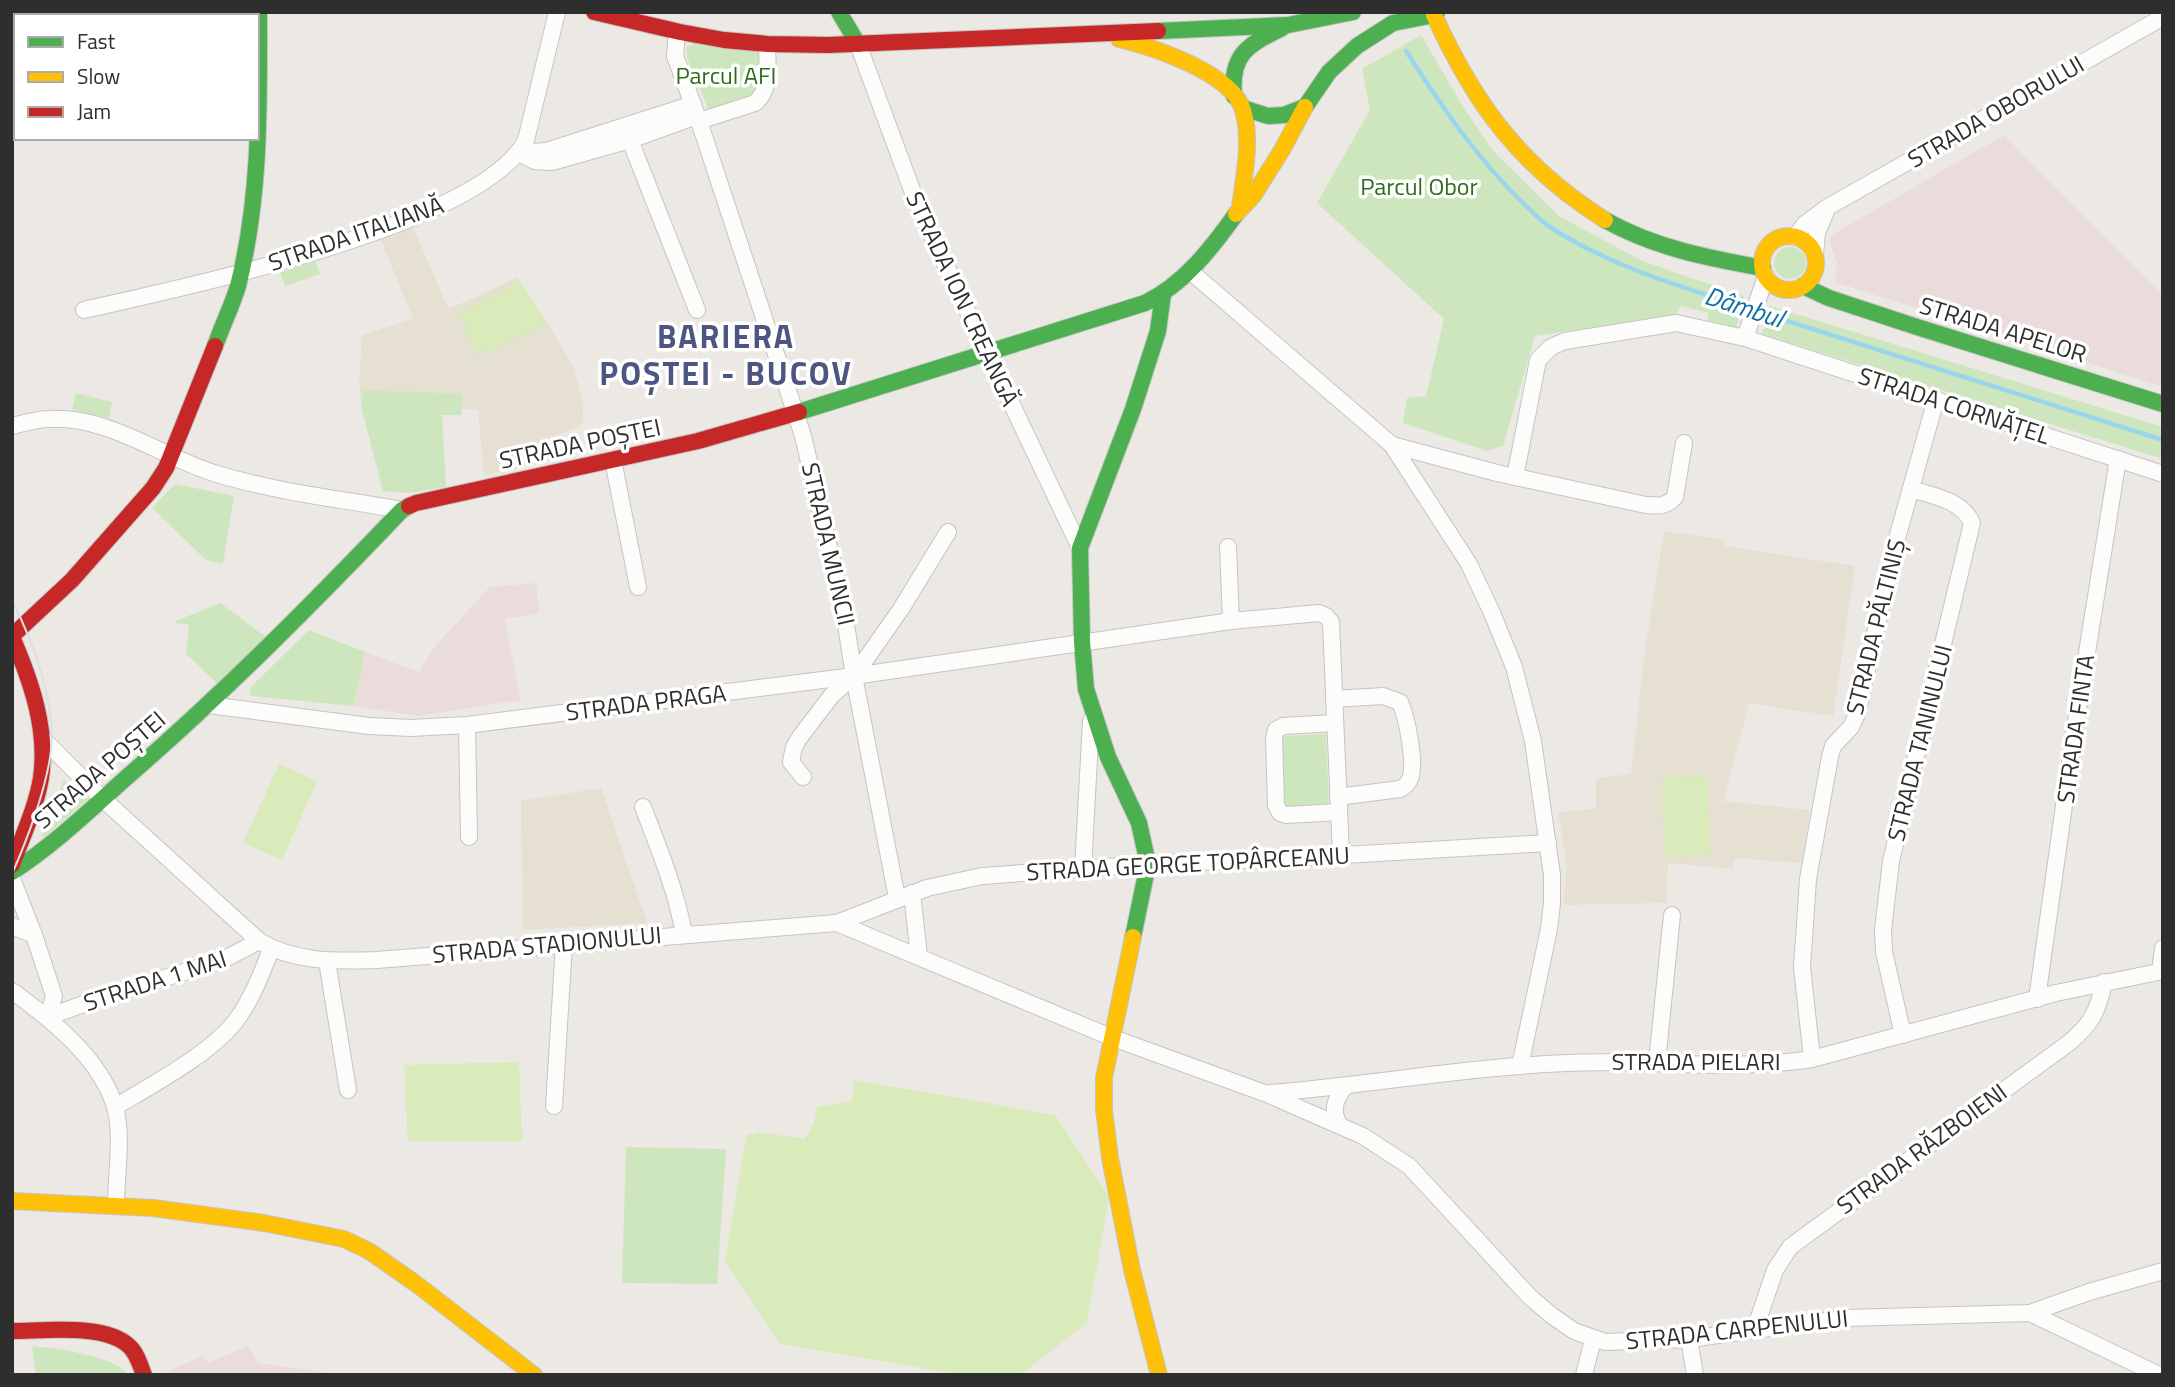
<svg xmlns="http://www.w3.org/2000/svg" width="2175" height="1387" font-family="'Titillium Web',sans-serif">
<style>
.education{fill:#e6e0d3}
.medical{fill:#e9dcdb}
.green{fill:#cee6be}
.pitch{fill:#d9eabb}
.lines{fill:none;stroke-linecap:round;stroke-linejoin:round}
.stream{stroke:#99d6ec;stroke-width:4.5}
.street-casing{stroke:#c5c4c5;stroke-width:18}
.fast-casing{stroke:#c5c4c5;stroke-width:18}
.slow-casing{stroke:#c5c4c5;stroke-width:18}
.jam-casing{stroke:#c5c4c5;stroke-width:18}
.street{stroke:#fcfcfb;stroke-width:16}
.fast{stroke:#4caf50;stroke-width:16}
.slow{stroke:#ffc107;stroke-width:16}
.jam{stroke:#c62828;stroke-width:16}
.tram{stroke:#dfdfe1;stroke-width:2}
.labels{text-anchor:middle;stroke-width:7;stroke-linejoin:round;paint-order:stroke}
.park-label{font-size:24px;fill:#2c6e1b;stroke:#fff}
.street-label{font-size:24px;fill:#2e2e2e;stroke:#fff}
.water-label{font-size:26px;font-style:italic;fill:#0d6fa3;stroke:#fff}
.district-label{font-size:32px;font-weight:bold;letter-spacing:2px;fill:#4d5680;stroke:#fff}
</style>
<rect width="100%" height="100%" fill="#ece8e4"/>
<!-- education -->
<g class="education">
<path d="M413,227L448,308L470,300L517,277L553,332L573,366L582,397L583,417L582,423L576,428L546,439L549,458L535,462L534,465L484,475L478,409H462L461,415H442L408,493L383,491L361,405L359,380L362,335L413,319L380,238Z"/>
<path d="M1664,531L1724,540V546L1855,566L1833,716L1749,703L1724,801L1810,810L1802,863L1734,858L1733,869L1668,863L1666,903L1563,905L1567,866L1558,813L1596,808V778L1631,774L1644,658Z"/>
<path d="M601,788L647,923L523,930L521,801Z"/>
</g>
<!-- medical -->
<g class="medical">
<path d="M2004,135L2163,295V387L1835,282L1837,263L1829,240L1832,235Z"/>
<path d="M536,583L539,613L505,619L520,700L419,716L354,706L365,652L419,672L436,645L490,587Z"/>
<path d="M248,1346L258,1363L344,1375L161,1374L203,1356L208,1363Z"/>
</g>
<!-- green -->
<g class="green">
<path d="M1421,35L1465,110L1494,152L1559,216L1642,261L1744,296L1736,329L1707,320L1709,313L1680,306L1676,315L1535,336L1503,446L1487,451L1403,423L1407,398L1426,396L1444,319L1317,203L1370,110L1362,69Z"/>
<path d="M697,43L762,49L763,77L757,94L709,110L687,58L686,47Z"/>
<circle cx="1790" cy="263" r="16"/>
<path d="M315,261L320,274L285,286L280,273Z"/>
<path d="M1770,306L2163,427V459L1762,334Z"/>
<path d="M363,390L462,394L461,415H442L446,487L408,493L383,491L361,405Z"/>
<path d="M76,393L112,402L109,418L72,410Z"/>
<path d="M175,484L234,496L223,564L206,560L152,508Z"/>
<path d="M220,603L266,637L217,683L186,654L189,625L176,623V621Z"/>
<path d="M309,630L365,652L354,706L252,696L250,693V688Z"/>
<path d="M1326,734L1329,805L1283,807L1280,736Z"/>
<path d="M64,780L88,799L43,838L42,835Z"/>
<path d="M626,1147L726,1149L717,1284L622,1283Z"/>
<path d="M32,1346C54,1348 117,1356 128,1375H36Z"/>
</g>
<!-- pitch -->
<g class="pitch">
<path d="M520,282L548,324L477,356L458,313Z"/>
<path d="M279,764L317,781L282,860L243,843Z"/>
<path d="M1708,776L1710,856L1664,857L1662,777Z"/>
<path d="M519,1062L522,1141H408L404,1065Z"/>
<path d="M855,1080L1055,1115L1109,1197L1087,1323L1020,1375H963L780,1344L725,1261L747,1133L756,1135L757,1132L805,1139L813,1124L817,1107L851,1101Z"/>
</g>
<g class="lines">
<!-- stream -->
<g class="stream">
<path d="M1406,51C1440,104 1476,157 1522,202C1531,210 1540,221 1550,227C1611,267 1682,287 1751,309"/>
<path d="M1759,312L2163,440"/>
</g>
<defs>
<g id="street">
<path d="M677,32L675,56L699,121L803,436L844,612L854,676L897,898"/>
<path d="M858,44L919,209L1080,548"/>
<path d="M699,121L755,103C772,89 767,64 767,44"/>
<path d="M630,140L697,310"/>
<path d="M519,153L535,161L552,162L630,140L697,116"/>
<path d="M521,153L546,151L693,104"/>
<path d="M1795,237L1805,224L1828,207L2163,17"/>
<path d="M1815,254L1817,233L1827,209"/>
<path d="M1190,271L1392,445L1469,564L1492,613L1514,667L1533,741L1552,875V903L1549,929L1520,1066"/>
<path d="M84,310C179,288 482,226 526,140L557,12"/>
<path d="M1745,338L1766,276"/>
<path d="M12,426C24,423 37,419 49,419C110,416 161,457 217,474C276,492 340,499 402,510"/>
<path d="M1392,445L1497,473L1646,505C1658,506 1666,507 1675,497L1684,443"/>
<path d="M613,460L638,587"/>
<path d="M1515,477L1538,360L1551,347L1565,341L1676,323L1745,338L2163,474"/>
<path d="M1228,547L1231,621"/>
<path d="M1334,699L1383,696L1400,702C1407,718 1415,759 1411,776C1409,783 1406,786 1400,789L1338,797"/>
<path d="M209,705L369,726L411,728L467,725L854,676L1231,621L1319,613L1326,616L1331,622L1341,855"/>
<path d="M1335,723L1283,726L1276,730L1274,738L1276,805L1280,813L1286,815L1339,812"/>
<path d="M467,725L469,837"/>
<path d="M43,739L103,799L259,941C296,963 335,961 377,960L837,923L1113,1038L1267,1094L1363,1136L1409,1166L1530,1297L1551,1315L1574,1331L1605,1342L1689,1339L1845,1318L2030,1313L2089,1292L2163,1271"/>
<path d="M803,777L791,762L794,747L800,737L832,695L854,676L901,609L948,532"/>
<path d="M643,807C659,849 676,890 684,934"/>
<path d="M1083,869L1091,721"/>
<path d="M12,879L34,935L54,996L48,1017"/>
<path d="M912,893L919,956"/>
<path d="M837,923L927,888L982,876L1148,864L1310,857L1548,843"/>
<path d="M12,926L34,935"/>
<path d="M327,961L348,1090"/>
<path d="M2160,971L2163,948"/>
<path d="M12,991C51,1019 101,1059 115,1107C123,1135 116,1176 116,1205"/>
<path d="M2037,999L2074,734L2118,459"/>
<path d="M48,1017L97,999L223,960L259,941"/>
<path d="M1903,1035L1884,952L1883,930L1891,861L1972,523C1962,500 1933,496 1911,489"/>
<path d="M1812,1059L1802,967L1808,879L1830,757L1833,746L1851,727L1857,714L1894,549L1936,399"/>
<path d="M1657,1062L1672,915"/>
<path d="M1270,1093C1369,1085 1467,1067 1567,1063C1649,1059 1730,1072 1812,1059L2056,993L2163,971"/>
<path d="M554,1106L564,944"/>
<path d="M115,1107C150,1086 210,1054 235,1022C251,1001 262,973 271,949"/>
<path d="M1339,1124C1331,1110 1335,1099 1345,1087"/>
<path d="M2030,1313L2159,1375"/>
<path d="M1755,1329L1775,1270L1790,1247L2070,1042C2092,1023 2098,1011 2104,982"/>
<path d="M1689,1339L1695,1375"/>
<path d="M1584,1375L1593,1339"/>
</g>
<g id="fast">
<path d="M839,12L858,44"/>
<path d="M1158,31L1288,25L1353,12"/>
<path d="M1234,96C1230,54 1248,45 1282,28"/>
<path d="M1243,108L1268,116L1284,115L1305,107L1329,72L1357,46L1393,23L1434,15L1437,12"/>
<path d="M1605,220C1655,248 1708,258 1763,268"/>
<path d="M1803,286L1829,298L1917,327L2163,404"/>
<path d="M215,346C222,326 232,306 238,286C261,196 259,104 259,12"/>
<path d="M799,412L1145,303C1184,284 1211,249 1236,214"/>
<path d="M12,872C57,843 95,805 135,770C229,688 316,600 402,510L409,506"/>
<path d="M1133,937L1148,864L1139,823L1108,757L1086,689L1082,642L1080,548L1133,409L1158,331L1163,294"/>
</g>
<g id="slow">
<path d="M1434,15C1475,105 1521,167 1605,220"/>
<path d="M1119,39C1153,47 1232,73 1243,110C1252,140 1244,176 1240,207"/>
<path d="M1236,214L1253,196L1282,150L1305,107"/>
<circle cx="1789" cy="263" r="27"/>
<path d="M1133,937L1104,1078V1110L1110,1158L1132,1270L1159,1375"/>
<path d="M12,1201L153,1208L264,1223L344,1239L369,1251L415,1283L534,1375"/>
</g>
<g id="jam">
<path d="M594,12L680,32L724,40L768,44L828,45L1158,31"/>
<path d="M409,506L416,503L698,441L799,412"/>
<path d="M12,636L72,580L153,488L166,468L215,346"/>
<path d="M12,637C31,681 48,729 41,778C36,808 22,837 12,865"/>
<path d="M12,1331C43,1331 105,1323 129,1346C137,1353 140,1365 144,1375"/>
</g>
</defs>
<!-- street casing -->
<use href="#street" class="street-casing"/>
<!-- fast casing -->
<use href="#fast" class="fast-casing"/>
<!-- slow casing -->
<use href="#slow" class="slow-casing"/>
<!-- jam casing -->
<use href="#jam" class="jam-casing"/>
<!-- street -->
<use href="#street" class="street"/>
<!-- fast -->
<use href="#fast" class="fast"/>
<!-- slow -->
<use href="#slow" class="slow"/>
<!-- jam -->
<use href="#jam" class="jam"/>
<!-- tram -->
<path class="tram" d="M12,600C33,642 56,702 51,750C47,787 27,840 12,874"/>
</g>
<g class="labels">
<!-- park labels -->
<g class="park-label">
<text x="726" y="84">Parcul AFI</text>
<text x="1419" y="195">Parcul Obor</text>
</g>
<!-- street labels -->
<g class="street-label">
<text transform="translate(1996 112) rotate(-30)" y="8">STRADA OBORULUI</text>
<text transform="translate(356 234) rotate(-19)" y="8">STRADA ITALIANĂ</text>
<text transform="translate(962 299) rotate(65)" y="8">STRADA ION CREANGĂ</text>
<text transform="translate(2003 330) rotate(17)" y="8">STRADA APELOR</text>
<text transform="translate(1954 406) rotate(18)" y="8">STRADA CORNĂȚEL</text>
<text transform="translate(580 444) rotate(-12)" y="8">STRADA POȘTEI</text>
<text transform="translate(828 544) rotate(77)" y="8">STRADA MUNCII</text>
<text transform="translate(1876 627) rotate(-76)" y="8">STRADA PĂLTINIȘ</text>
<text transform="translate(646 703) rotate(-7)" y="8">STRADA PRAGA</text>
<text transform="translate(2076 729) rotate(-82)" y="8">STRADA FINTA</text>
<text transform="translate(1920 743) rotate(-76)" y="8">STRADA TANINULUI</text>
<text transform="translate(100 770) rotate(-41)" y="8">STRADA POȘTEI</text>
<text transform="translate(1188 864) rotate(-3)" y="8">STRADA GEORGE TOPÂRCEANU</text>
<text transform="translate(547 945) rotate(-5)" y="8">STRADA STADIONULUI</text>
<text transform="translate(155 981) rotate(-18)" y="8">STRADA 1 MAI</text>
<text x="1696" y="1070">STRADA PIELARI</text>
<text transform="translate(1922 1149) rotate(-36)" y="8">STRADA RĂZBOIENI</text>
<text transform="translate(1737 1330) rotate(-6)" y="8">STRADA CARPENULUI</text>
</g>
<!-- water labels -->
<g class="water-label">
<text transform="translate(1744 307) rotate(18)" y="9">Dâmbul</text>
</g>
<!-- district labels -->
<g class="district-label">
<text x="726" y="348">BARIERA<tspan x="726" dy="37">POȘTEI - BUCOV</tspan></text>
</g>
</g>
<!-- border -->
<rect width="2175" height="1387" fill="none" stroke="#2e2e2e" stroke-width="28"/>
<!-- legend -->
<rect x="14" y="14" width="245" height="126" fill="#ffffff" stroke="#ababab" stroke-width="2"/>
<rect x="28" y="37" width="35" height="10" fill="#4caf50" stroke="#ababab" stroke-width="2"/>
<text x="77" y="49" font-size="21" fill="#2e2e2e">Fast</text>
<rect x="28" y="72" width="35" height="10" fill="#ffc107" stroke="#ababab" stroke-width="2"/>
<text x="77" y="84" font-size="21" fill="#2e2e2e">Slow</text>
<rect x="28" y="107" width="35" height="10" fill="#c62828" stroke="#ababab" stroke-width="2"/>
<text x="77" y="119" font-size="21" fill="#2e2e2e">Jam</text>
</svg>
